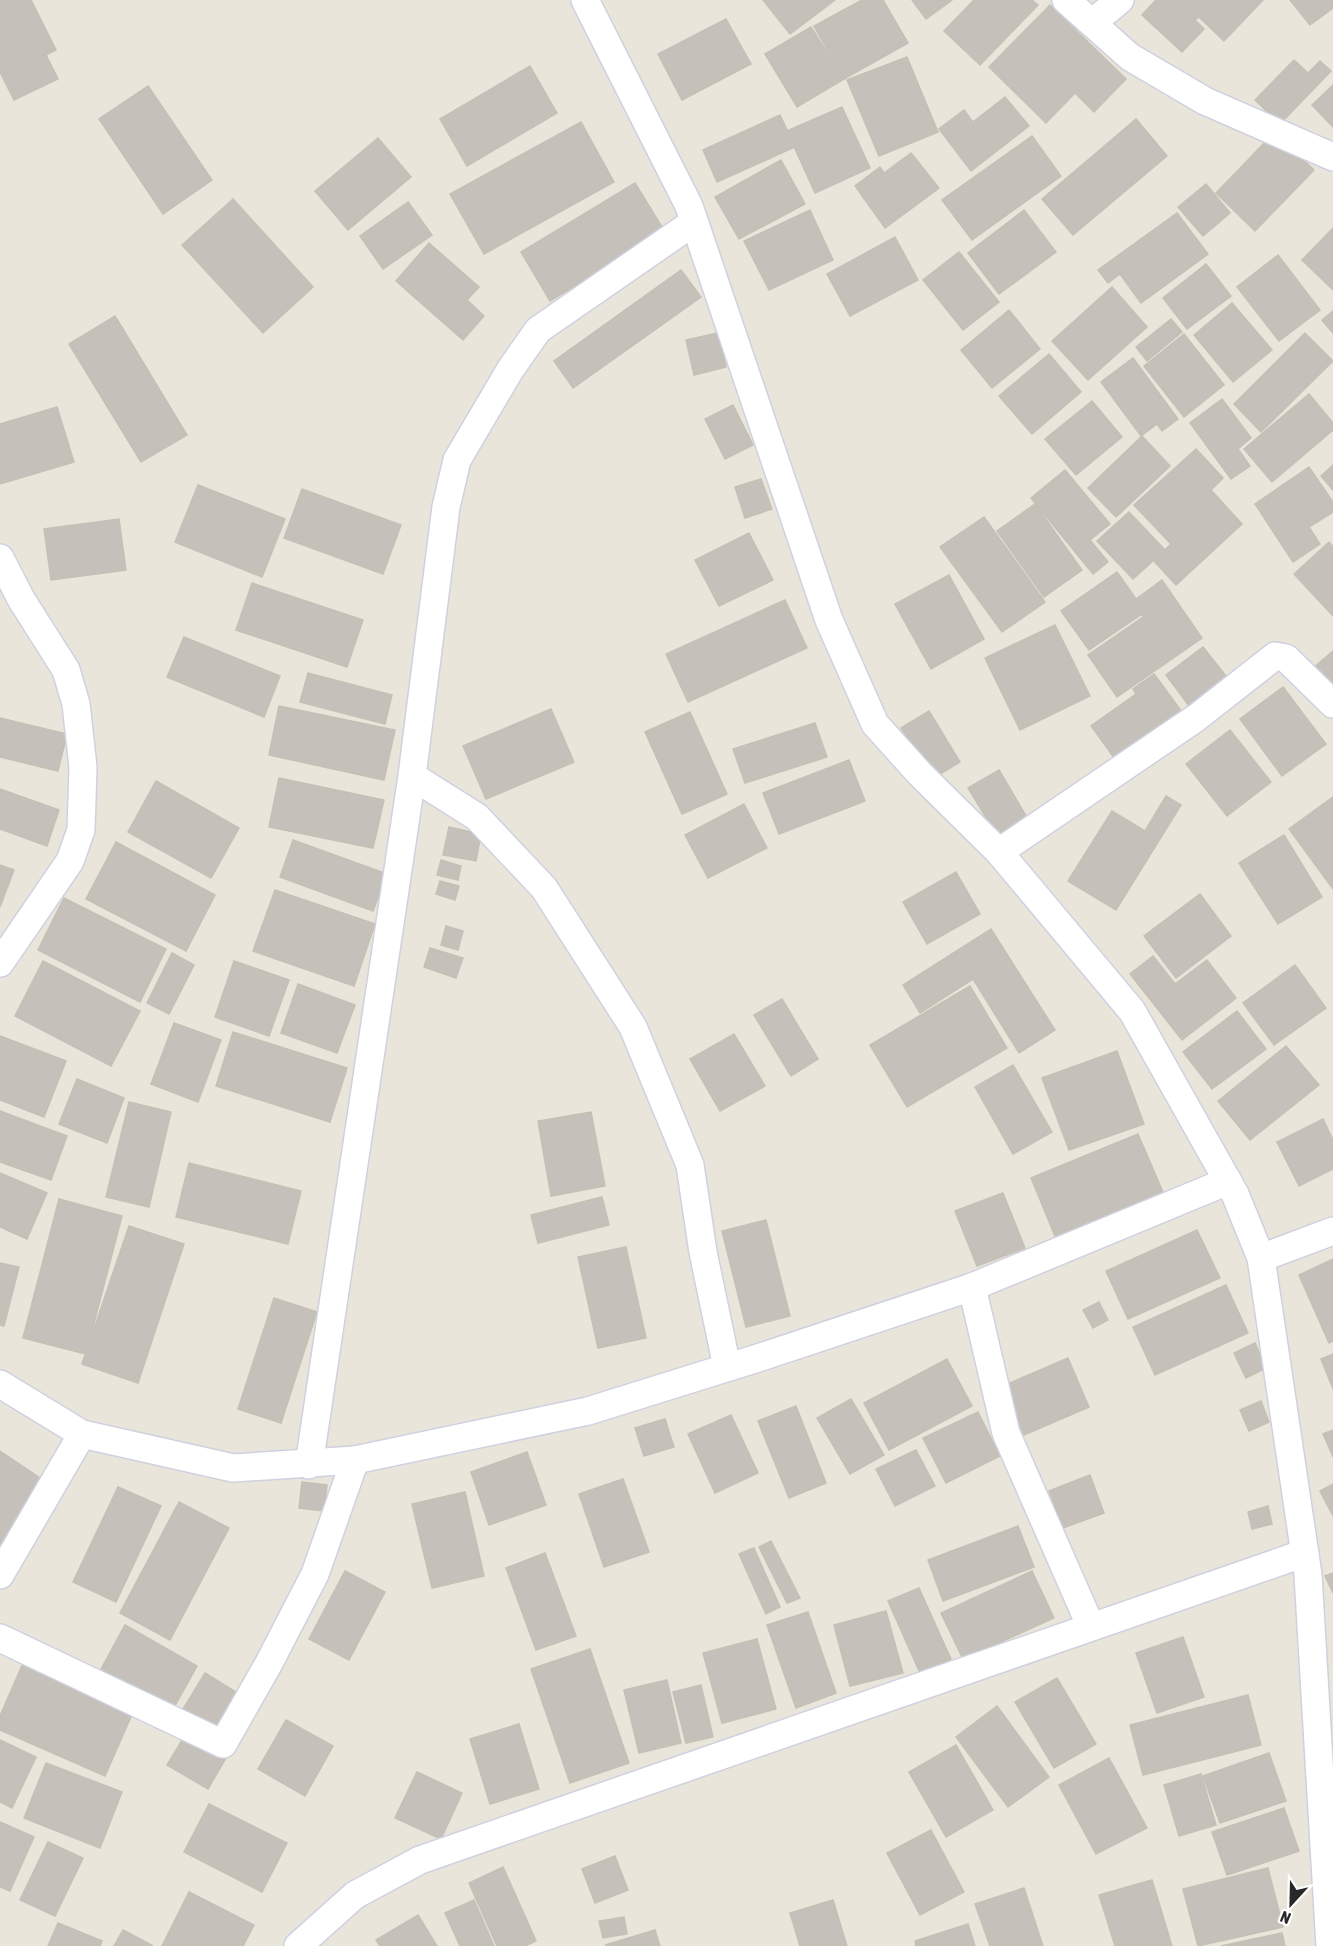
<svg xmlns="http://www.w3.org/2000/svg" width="1333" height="1946" font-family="'Asap Condensed',sans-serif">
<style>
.building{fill:#c5c1ba;stroke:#c4c0b4;stroke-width:1.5}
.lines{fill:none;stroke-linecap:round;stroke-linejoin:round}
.minor-casing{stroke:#d0d1e0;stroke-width:30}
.minor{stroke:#fff;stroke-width:27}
</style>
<rect width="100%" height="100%" fill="#e9e5da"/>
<!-- building -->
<g class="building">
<path d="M0,0H31L56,50L46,55L58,79L14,100L0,72Z"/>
<path d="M763,0H835L790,34Z"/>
<path d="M862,0H883L908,43L844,79L814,26Z"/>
<path d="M912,0H952L926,19Z"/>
<path d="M974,0H1032L1038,5L980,65L944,31Z"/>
<path d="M1156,0H1263L1224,41L1199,17L1195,20L1204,29L1182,52L1142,15Z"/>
<path d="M1290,0H1333V8L1310,25Z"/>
<path d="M1050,5L1126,79L1094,112L1075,93L1046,123L989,67Z"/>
<path d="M726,19L751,64L682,100L658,54Z"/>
<path d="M811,27L844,79L797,107L765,54Z"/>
<path d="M907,57L938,132L879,156L847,80Z"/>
<path d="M1294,60L1308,73L1320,61L1331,71L1280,124L1255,100Z"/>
<path d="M530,66L557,113L467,166L440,119Z"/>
<path d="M1333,85V127L1312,105Z"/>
<path d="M148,86L212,180L163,214L99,119Z"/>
<path d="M1005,97L1029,126L971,171L939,129L964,110L973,122Z"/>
<path d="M842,107L870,168L815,193L787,131Z"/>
<path d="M780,115L795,147L717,182L703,150Z"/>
<path d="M1136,119L1167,156L1073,235L1042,199Z"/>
<path d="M581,122L614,182L484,254L450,194Z"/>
<path d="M1275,132L1314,170L1255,231L1216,193Z"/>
<path d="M1032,136L1061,176L972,240L942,200Z"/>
<path d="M378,138L411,177L348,230L315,191Z"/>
<path d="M911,153L939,188L885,228L855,186L880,167L884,173Z"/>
<path d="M781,160L805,204L739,239L715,197Z"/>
<path d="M635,183L665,232L550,301L521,252Z"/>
<path d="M1206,184L1230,213L1203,236L1178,207Z"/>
<path d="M233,199L313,287L263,333L182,245Z"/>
<path d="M408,202L432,235L383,269L360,236Z"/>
<path d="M810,210L833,260L769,290L744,241Z"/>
<path d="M1024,210L1056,252L999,294L968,253Z"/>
<path d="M1177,213L1208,254L1141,303L1120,274L1108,283L1098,270Z"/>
<path d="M1333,228V290L1302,260Z"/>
<path d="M895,237L918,280L850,316L827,274Z"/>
<path d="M429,243L479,287L467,300L484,316L463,340L396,281Z"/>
<path d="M959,252L999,302L963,330L923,280Z"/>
<path d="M1278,255L1320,310L1279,341L1237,287Z"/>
<path d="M1206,264L1231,296L1187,329L1163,298Z"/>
<path d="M681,270L701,297L573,388L554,361Z"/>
<path d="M1112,287L1147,327L1088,380L1052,341Z"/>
<path d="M1232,303L1272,350L1233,382L1194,335Z"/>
<path d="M1009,310L1040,349L992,388L961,350Z"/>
<path d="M1333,311V333L1322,320Z"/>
<path d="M115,316L187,435L141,462L69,344Z"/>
<path d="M1171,319L1182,332L1147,361L1136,347Z"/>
<path d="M718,333L726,367L694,375L686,340Z"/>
<path d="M1305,333L1333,361L1261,432L1234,404Z"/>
<path d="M1184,334L1224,385L1184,417L1144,366Z"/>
<path d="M1049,354L1081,392L1032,434L999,396Z"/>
<path d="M1133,358L1178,419L1162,431L1157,424L1141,436L1101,382Z"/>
<path d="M1309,394L1333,423V430L1272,482L1244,449Z"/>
<path d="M1222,399L1251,438L1238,449L1250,466L1231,479L1190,423Z"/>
<path d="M1092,401L1122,437L1076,475L1045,439Z"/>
<path d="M733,405L753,445L725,459L705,419Z"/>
<path d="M57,407L74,462L0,484V424Z"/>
<path d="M1142,436L1170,466L1116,517L1088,488Z"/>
<path d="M1196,449L1223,478L1211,490L1242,524L1176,585L1154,561L1171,544L1134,505Z"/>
<path d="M1333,465V490L1321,476Z"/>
<path d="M1309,467L1333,502V512L1309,527L1320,544L1293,562L1255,504Z"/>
<path d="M1065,470L1110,524L1090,540L1108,562L1093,574L1031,498Z"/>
<path d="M761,479L772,509L745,518L735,487Z"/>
<path d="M198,485L285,519L262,577L175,542Z"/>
<path d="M302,489L401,525L383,574L284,538Z"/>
<path d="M1035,504L1082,570L1044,597L997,531Z"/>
<path d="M1129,512L1165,550L1133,579L1097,541Z"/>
<path d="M984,517L1045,602L1002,632L940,547Z"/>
<path d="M119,519L126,570L51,580L44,529Z"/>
<path d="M749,533L773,580L719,606L695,560Z"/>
<path d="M1329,542L1333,547V616L1294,574Z"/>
<path d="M1117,572L1136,599L1162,580L1202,638L1117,697L1088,655L1143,617L1142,614L1089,650L1061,611Z"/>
<path d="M949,575L984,639L931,669L895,604Z"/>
<path d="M252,583L363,620L347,667L236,630Z"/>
<path d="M785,600L807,648L688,702L666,654Z"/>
<path d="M1055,625L1090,696L1020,730L985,658Z"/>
<path d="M184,637L280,676L264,717L167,677Z"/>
<path d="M1203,647L1230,681L1192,710L1166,675Z"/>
<path d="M1333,651V693L1312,669Z"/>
<path d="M308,673L392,695L385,724L300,702Z"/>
<path d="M1154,674L1185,716L1118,763L1091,726L1136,694L1133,689Z"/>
<path d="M1283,687L1326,744L1282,776L1240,719Z"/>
<path d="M279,706L395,730L384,780L269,755Z"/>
<path d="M551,709L574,762L486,799L463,746Z"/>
<path d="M929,711L960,762L932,779L901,728Z"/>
<path d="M690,712L727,794L682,814L645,732Z"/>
<path d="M0,718L67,734L58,771L0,757Z"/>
<path d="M815,723L827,757L745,783L733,749Z"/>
<path d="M1230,730L1271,782L1227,816L1186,764Z"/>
<path d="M849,760L865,801L779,834L763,793Z"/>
<path d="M999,770L1029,821L999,839L968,788Z"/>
<path d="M279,778L384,800L373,848L269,827Z"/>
<path d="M156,781L239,828L211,878L128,832Z"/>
<path d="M0,789L59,810L47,846L0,829Z"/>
<path d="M1166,796L1181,805L1116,910L1068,881L1112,811L1145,831Z"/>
<path d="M1333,797V889L1289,829Z"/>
<path d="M744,804L767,848L708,878L685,835Z"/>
<path d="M449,827L481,834L476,861L443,855Z"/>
<path d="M1284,835L1322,897L1278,924L1239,863Z"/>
<path d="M293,840L387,874L373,911L280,877Z"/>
<path d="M116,842L215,895L186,951L86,899Z"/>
<path d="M441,860L461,866L458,880L437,875Z"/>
<path d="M0,865L14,870L0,907Z"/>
<path d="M956,872L980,914L927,944L903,902Z"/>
<path d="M440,881L459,886L455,900L436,894Z"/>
<path d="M275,890L375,924L354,986L253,951Z"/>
<path d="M1200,894L1231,936L1176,978L1144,936Z"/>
<path d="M64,898L166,949L140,1002L38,950Z"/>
<path d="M446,926L463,931L458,950L441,945Z"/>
<path d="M991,929L1055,1030L1019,1053L973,979L920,1013L903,985Z"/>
<path d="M430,948L463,958L456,978L424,967Z"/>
<path d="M172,953L194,965L169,1014L147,1003Z"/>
<path d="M1153,956L1175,984L1207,960L1236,998L1182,1040L1130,974Z"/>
<path d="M43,961L140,1011L111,1066L15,1016Z"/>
<path d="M234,961L289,980L269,1036L215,1017Z"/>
<path d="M1295,965L1326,1008L1274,1045L1243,1003Z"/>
<path d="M298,984L355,1005L337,1053L281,1033Z"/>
<path d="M970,986L1007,1048L907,1107L870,1045Z"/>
<path d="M782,999L818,1059L791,1076L754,1015Z"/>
<path d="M1237,1011L1266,1049L1212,1089L1183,1052Z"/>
<path d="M174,1023L221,1040L198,1102L151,1084Z"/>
<path d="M233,1032L347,1068L330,1122L216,1086Z"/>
<path d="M734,1034L765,1086L720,1111L690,1059Z"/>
<path d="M0,1036L66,1061L44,1117L0,1100Z"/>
<path d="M1286,1046L1319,1085L1250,1140L1218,1101Z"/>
<path d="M1117,1051L1144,1124L1069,1150L1042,1078Z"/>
<path d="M1013,1065L1052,1132L1013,1154L975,1087Z"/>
<path d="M77,1079L124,1098L107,1143L59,1124Z"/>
<path d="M129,1102L171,1112L149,1207L106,1197Z"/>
<path d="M0,1111L67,1136L51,1180L0,1162Z"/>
<path d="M591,1112L605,1186L551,1196L538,1121Z"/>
<path d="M1323,1119L1333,1140V1169L1299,1186L1277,1142Z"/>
<path d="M1138,1134L1163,1192L1055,1236L1031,1178Z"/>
<path d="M189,1163L301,1191L288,1244L176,1217Z"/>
<path d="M0,1173L47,1193L27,1239L0,1227Z"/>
<path d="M1003,1193L1025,1248L977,1266L955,1211Z"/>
<path d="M602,1197L609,1225L538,1243L531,1215Z"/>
<path d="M59,1199L122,1216L86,1354L23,1338Z"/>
<path d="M766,1220L790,1316L746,1327L722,1231Z"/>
<path d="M129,1226L184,1244L138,1383L82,1364Z"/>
<path d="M1197,1230L1220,1278L1128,1319L1106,1271Z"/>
<path d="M626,1247L646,1338L598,1348L578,1257Z"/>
<path d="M1333,1259V1341L1329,1343L1299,1275Z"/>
<path d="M0,1263L19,1267L4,1326L0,1325Z"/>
<path d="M1226,1285L1248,1333L1155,1375L1133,1327Z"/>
<path d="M274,1298L317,1312L281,1423L238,1409Z"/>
<path d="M1099,1302L1108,1320L1093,1328L1083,1310Z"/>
<path d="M1255,1343L1266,1368L1246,1378L1234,1353Z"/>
<path d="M1333,1354V1389L1321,1359Z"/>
<path d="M1068,1358L1089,1407L1024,1435L1003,1386Z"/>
<path d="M947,1359L972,1406L889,1450L864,1403Z"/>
<path d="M851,1399L884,1455L850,1474L817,1418Z"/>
<path d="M1261,1401L1269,1422L1249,1431L1240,1410Z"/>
<path d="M796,1406L826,1483L789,1498L758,1421Z"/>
<path d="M978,1412L1000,1456L946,1483L923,1438Z"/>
<path d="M731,1415L758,1473L715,1493L688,1434Z"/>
<path d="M665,1419L674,1447L644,1456L635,1428Z"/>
<path d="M1333,1430V1457L1323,1434Z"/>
<path d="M916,1450L935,1486L895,1506L876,1469Z"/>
<path d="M0,1451L46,1482L0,1550Z"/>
<path d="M527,1452L546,1505L489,1525L471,1472Z"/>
<path d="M1090,1475L1104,1513L1063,1528L1049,1491Z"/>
<path d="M623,1479L649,1552L604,1567L579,1494Z"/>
<path d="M302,1482L327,1485L324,1511L299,1508Z"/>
<path d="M1333,1484V1516L1320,1491Z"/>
<path d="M118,1487L161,1506L116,1602L73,1582Z"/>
<path d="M465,1492L484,1576L432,1588L412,1504Z"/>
<path d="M179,1502L229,1528L170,1640L120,1613Z"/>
<path d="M1268,1506L1272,1524L1252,1529L1248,1512Z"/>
<path d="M1018,1526L1034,1567L943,1601L928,1560Z"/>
<path d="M771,1541L800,1598L787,1603L759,1547Z"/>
<path d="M754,1548L780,1607L766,1614L739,1554Z"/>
<path d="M545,1553L576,1636L536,1650L506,1568Z"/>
<path d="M345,1571L385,1592L349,1660L309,1639Z"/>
<path d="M1032,1571L1054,1618L963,1659L941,1613Z"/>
<path d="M1333,1573V1593L1325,1576Z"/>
<path d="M919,1588L951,1659L920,1673L888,1601Z"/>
<path d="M886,1611L903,1673L850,1686L834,1625Z"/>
<path d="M808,1612L836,1693L796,1708L767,1625Z"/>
<path d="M125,1625L197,1666L172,1711L100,1671Z"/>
<path d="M1183,1637L1204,1697L1157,1713L1136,1653Z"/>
<path d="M757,1639L776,1709L722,1723L703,1653Z"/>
<path d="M590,1649L629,1763L570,1783L531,1669Z"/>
<path d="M24,1661L134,1710L105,1776L0,1730V1716Z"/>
<path d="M205,1673L239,1694L214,1735L180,1714Z"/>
<path d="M1057,1678L1096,1744L1054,1768L1015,1702Z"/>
<path d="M667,1680L681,1743L639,1753L624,1690Z"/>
<path d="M701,1685L713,1737L686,1743L673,1692Z"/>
<path d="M1248,1695L1261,1745L1143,1775L1130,1725Z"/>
<path d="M997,1706L1049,1777L1008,1807L956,1737Z"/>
<path d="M286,1720L333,1746L305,1796L258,1769Z"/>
<path d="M519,1724L539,1789L490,1804L470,1739Z"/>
<path d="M187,1732L227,1756L208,1789L167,1765Z"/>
<path d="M0,1740L36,1757L12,1808L0,1802Z"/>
<path d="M956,1745L993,1810L946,1837L909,1772Z"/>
<path d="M1269,1753L1286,1801L1220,1823L1203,1776Z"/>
<path d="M1109,1758L1147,1828L1096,1854L1059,1785Z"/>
<path d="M46,1763L122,1792L100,1848L24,1818Z"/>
<path d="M417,1772L462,1793L441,1839L395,1818Z"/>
<path d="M1201,1774L1216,1825L1179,1836L1164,1785Z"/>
<path d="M209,1804L287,1843L262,1892L184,1852Z"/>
<path d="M1284,1808L1299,1851L1227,1875L1212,1832Z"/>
<path d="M0,1822L34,1837L10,1891L0,1887Z"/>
<path d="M931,1830L964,1892L920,1915L887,1853Z"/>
<path d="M48,1842L83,1858L55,1916L20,1900Z"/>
<path d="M615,1856L628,1890L595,1903L582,1869Z"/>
<path d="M503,1867L536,1941L525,1946H497L469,1883Z"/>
<path d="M1268,1868L1283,1927L1198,1946L1183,1889Z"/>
<path d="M1152,1880L1172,1946H1115L1099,1895Z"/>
<path d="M1024,1888L1043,1946H990L975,1904Z"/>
<path d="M189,1892L254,1925L243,1946H162Z"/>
<path d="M474,1900L494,1946H460L445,1913Z"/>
<path d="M833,1900L847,1946H800L790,1913Z"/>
<path d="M418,1915L437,1946H380L376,1940Z"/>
<path d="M624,1917L627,1934L603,1938L599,1921Z"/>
<path d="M58,1923L102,1941L100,1946H48Z"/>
<path d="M968,1924L975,1946H916L915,1941Z"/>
<path d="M123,1930L153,1946H114Z"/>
<path d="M655,1930L660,1946L605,1945Z"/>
<path d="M1282,1933L1285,1946H1221Z"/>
</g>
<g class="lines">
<defs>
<g id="minor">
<path d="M585,0L689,206L829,620L875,724L920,774L999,852L1132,1011L1235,1194L1261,1258L1308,1575L1330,1946"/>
<path d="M1066,0L1130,57L1205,101L1333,157"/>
<path d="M1093,22L1120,0"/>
<path d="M0,558L21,599L66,670L76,704L83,767L81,830L70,861L0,963"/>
<path d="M412,776L477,817L544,888L633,1027L690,1165L703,1252L727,1367"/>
<path d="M999,852L1196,718L1275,656L1286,658L1333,704"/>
<path d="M1261,1258L1333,1231"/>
<path d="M972,1287L1006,1433L1091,1627"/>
<path d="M0,1384L82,1434L233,1468L355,1460L588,1411L758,1358L972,1287L1228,1181"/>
<path d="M309,1465L412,776L446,507L457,460L510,370L538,330L694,222"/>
<path d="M0,1575L82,1434"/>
<path d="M0,1638L223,1744L269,1663L315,1574L355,1460"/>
<path d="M298,1946L355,1895L420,1860L1305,1553"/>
</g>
</defs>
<!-- minor casing -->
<use href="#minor" class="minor-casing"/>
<!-- minor -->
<use href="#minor" class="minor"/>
</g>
<!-- north arrow -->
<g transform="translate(1291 1904) rotate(202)" stroke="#ffffff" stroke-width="4.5" paint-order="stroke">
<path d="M0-4.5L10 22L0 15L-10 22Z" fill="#282828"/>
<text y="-9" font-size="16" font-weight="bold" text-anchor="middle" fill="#282828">N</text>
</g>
</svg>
